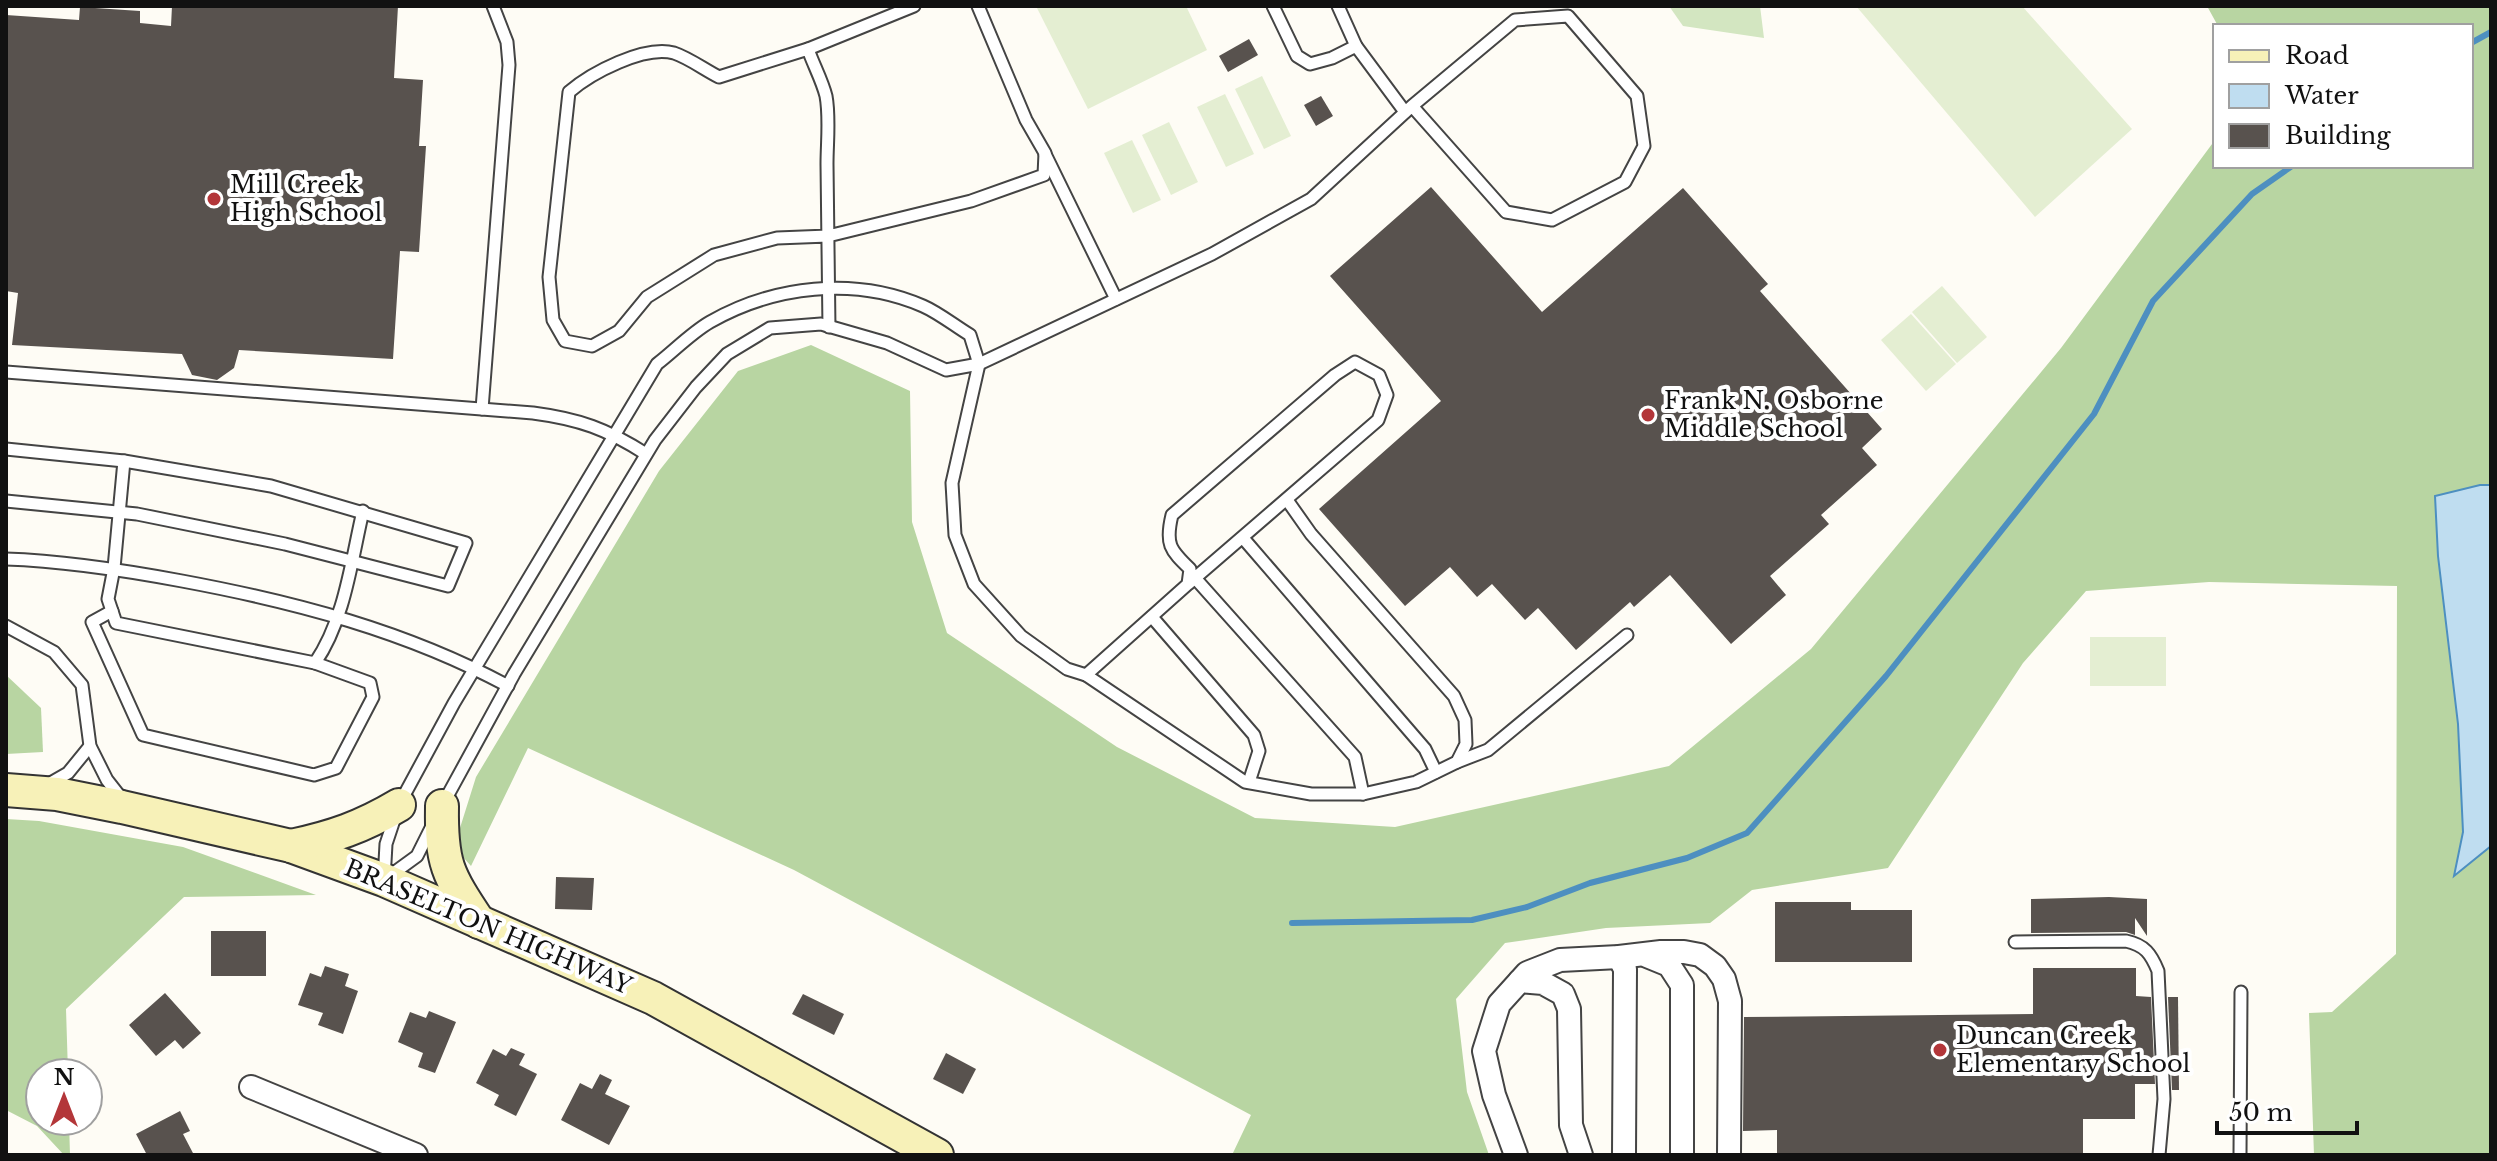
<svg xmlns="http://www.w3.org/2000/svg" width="2497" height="1161" font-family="'Libre Baskerville',serif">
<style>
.green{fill:#d3e6c1}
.forest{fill:#b8d5a2}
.pitch{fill:#e4eed2}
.water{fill:#bfddf0;stroke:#4d8fc0;stroke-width:2}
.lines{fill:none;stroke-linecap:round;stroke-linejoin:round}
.stream{stroke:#4d8fc0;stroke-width:6}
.building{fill:#58524e}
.lane-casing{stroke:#444;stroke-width:15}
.street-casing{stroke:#444;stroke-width:26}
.secondary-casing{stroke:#333;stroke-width:36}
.lane{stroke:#fff;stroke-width:11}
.street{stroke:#fff;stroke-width:22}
.secondary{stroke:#f7f1b8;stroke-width:32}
.poi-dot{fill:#b33639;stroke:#fff;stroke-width:3}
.labels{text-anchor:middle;stroke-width:8;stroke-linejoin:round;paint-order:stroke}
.poi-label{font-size:24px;fill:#111;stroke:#fff;text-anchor:start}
.street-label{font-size:24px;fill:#111;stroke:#fff}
</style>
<rect width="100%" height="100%" fill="#fefcf5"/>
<!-- green -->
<path class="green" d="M1669,6H1760L1764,38L1683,26Z"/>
<!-- forest -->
<g class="forest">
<path d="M2207,6H2491V485H2480L2435,496L2438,556L2458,724L2463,832L2455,875L2491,846V1155H2314L2309,1013L2332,1012L2396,954L2397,586L2209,582L2086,591L2023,663L1888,868L1752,890L1710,923L1606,928L1505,943L1456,999L1467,1092L1489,1155H1232L1251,1115L794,870L528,748L471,866L454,847L476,777L659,471L738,371L811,345L910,391L912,522L947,633L1117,747L1255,818L1395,827L1669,766L1811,649L2061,348L2215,140V166H2471V26H2218Z"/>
<path d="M6,675L41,708L43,752L6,754Z"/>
<path d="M6,819L39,821L183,847L316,895L184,897L66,1009L68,1073H40V1121H69L70,1155H64L37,1126L6,1110Z"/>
</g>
<!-- pitch -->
<g class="pitch">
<path d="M1036,6H1186L1207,50L1088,109Z"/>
<path d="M1856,6H2022L2132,129L2035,217Z"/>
<path d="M1262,76L1291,136L1264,149L1235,89Z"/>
<path d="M1225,94L1254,154L1226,167L1197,107Z"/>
<path d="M1169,122L1198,182L1171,195L1142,135Z"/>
<path d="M1132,140L1161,200L1133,213L1104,153Z"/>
<path d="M1942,286L1987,337L1957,363L1912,312Z"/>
<path d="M1911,314L1956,364L1926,391L1881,340Z"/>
<rect x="2090" y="637" width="76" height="49"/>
</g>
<!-- water -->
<path class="water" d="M2480,485H2491V846L2454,876L2463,832L2458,724L2438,556L2435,496Z"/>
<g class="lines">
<!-- stream -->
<g class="stream">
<path d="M2471,43L2491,32"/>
<path d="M1292,923L1472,920L1527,907L1590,883L1687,858L1747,833L1886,676L2094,414L2153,301L2252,194L2292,166"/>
</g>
</g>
<!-- building -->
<g class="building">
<path d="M172,6H398L394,78L423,80L419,146H426L419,252L400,251L393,359L239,350L234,368L217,380L192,375L182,354L12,345L18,293L6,291V15L79,20L80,7L140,11V23L171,26Z"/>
<path d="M1249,39L1258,55L1228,72L1219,56Z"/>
<path d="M1321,96L1333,116L1316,126L1304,105Z"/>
<path d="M1431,187L1542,312L1683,188L1768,284L1760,291L1882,429L1862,448L1877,465L1821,515L1829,524L1770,576L1786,595L1731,644L1670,575L1634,607L1630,602L1576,650L1538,608L1525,620L1492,584L1477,597L1450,567L1405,606L1319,509L1441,401L1330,276Z"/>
<path d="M556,877L594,878L592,910L555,909Z"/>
<path d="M2109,897L2147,899V936L2135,918V935L2126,932L2031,933V899Z"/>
<path d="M1775,902H1851V910H1912V962H1775Z"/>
<rect x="211" y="931" width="55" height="45"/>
<path d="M325,966L349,974L345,986L358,991L343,1034L318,1025L323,1013L298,1005L310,973L321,977Z"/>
<path d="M2033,968H2136V996L2151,997L2155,1084H2135V1119H2083V1155H1777V1130L1743,1131L1744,1017L2033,1014Z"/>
<path d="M165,993L201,1033L183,1049L175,1040L156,1056L129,1025Z"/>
<path d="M803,994L844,1014L834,1035L792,1014Z"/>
<path d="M2168,997H2178L2179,1090H2172Z"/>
<path d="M429,1011L456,1022L435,1073L418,1067L423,1053L398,1042L410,1012L426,1018Z"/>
<path d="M511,1048L525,1054L519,1065L537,1074L516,1116L494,1105L499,1095L476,1083L493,1049L506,1056Z"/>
<path d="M946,1053L976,1069L963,1094L933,1079Z"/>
<path d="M600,1074L612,1080L605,1094L630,1106L609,1145L561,1120L580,1083L592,1089Z"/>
<path d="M180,1111L190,1131L183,1134L194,1155H147L136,1134Z"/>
</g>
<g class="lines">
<defs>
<g id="lane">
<path d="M1273,6L1297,56L1310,64L1332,58L1356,46L1405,112"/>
<path d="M1338,6L1356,46"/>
<path d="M808,49L914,6"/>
<path d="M1045,154L1116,299"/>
<path d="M829,327C828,273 828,219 827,164C827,143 830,117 826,96C822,80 813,64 808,49L719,77C705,70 689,58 674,53C644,45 591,73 569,92L549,277L553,320L565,341L592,346L619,331L647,297L714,255L777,238L828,236L971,201L1044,175L1045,153L1026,120L978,6"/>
<path d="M6,372L533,413C579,419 607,429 646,454"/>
<path d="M482,409L509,65L507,42L493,6"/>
<path d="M6,449L124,461L114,568L108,599L116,623L315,663C345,619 351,562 363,511"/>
<path d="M6,501L137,514L285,544L448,586L466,543L271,486L124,461"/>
<path d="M1243,538L1425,749L1436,772"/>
<path d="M6,559C66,561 123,570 182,581C295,602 406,631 508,686"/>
<path d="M1195,578L1355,757L1363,794"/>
<path d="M112,611L92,622L143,735L314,775L336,768L373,697L370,683L315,663"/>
<path d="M1152,617L1254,735L1259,751L1249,782"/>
<path d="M6,626L54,652L82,685L90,746L107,780L118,794L120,802"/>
<path d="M1086,675L1245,782L1311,794H1363L1416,782L1457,762L1466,744L1465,720L1454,696L1311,534L1287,500"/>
<path d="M1457,762L1488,750L1627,635"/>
<path d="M47,785L68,773L90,746"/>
<path d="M401,801L454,703L657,364C674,351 691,333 710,322C773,286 854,276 923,306C939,313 955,326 970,335L979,364L952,483L955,535L974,584L1021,636L1067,669L1086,675L1188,584L1190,569C1170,550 1165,544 1172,515L1335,375L1355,362L1379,375L1387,395L1378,420L1188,584"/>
<path d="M443,804L514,674L655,440L696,387L727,354L770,328L821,324L887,343L946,370L979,364L1212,254L1311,199L1412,106L1515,20L1568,16L1637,96L1644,146L1625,182L1552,220L1506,212L1412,106"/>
<path d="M395,817L386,844L384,880L417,856L432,826"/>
<path d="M2015,942L2126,941C2145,945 2151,954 2158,971L2164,1099L2159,1155"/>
<path d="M2240,1155L2241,992"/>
</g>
<g id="street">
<path d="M1647,956L1669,965L1682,985V1155"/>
<path d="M1619,957L1625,969L1624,1155"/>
<path d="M1520,981L1543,983L1563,994L1569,1009L1571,1125L1581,1155"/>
<path d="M251,1087L416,1155"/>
<path d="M1516,1155L1494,1095L1484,1051L1499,1004L1527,973L1560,960L1619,957L1661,952H1684L1700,955L1715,966L1724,979L1730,1001L1729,1155"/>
</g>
<g id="secondary">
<path d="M6,790L57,794L122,807L291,846L384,880L653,998L937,1155"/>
<path d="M442,806C441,863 447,874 479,922"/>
<path d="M291,846C333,837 362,827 399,805"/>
</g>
</defs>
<!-- lane casing -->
<use href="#lane" class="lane-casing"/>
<!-- street casing -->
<use href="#street" class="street-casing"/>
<!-- secondary casing -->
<use href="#secondary" class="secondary-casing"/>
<!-- lane -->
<use href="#lane" class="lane"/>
<!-- street -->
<use href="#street" class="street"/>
<!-- secondary -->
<use href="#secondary" class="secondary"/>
</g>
<!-- markers -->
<g class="poi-dot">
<circle cx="214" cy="199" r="8"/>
<circle cx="1648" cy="415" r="8"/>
<circle cx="1940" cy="1050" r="8"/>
</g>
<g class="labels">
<!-- poi labels -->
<g class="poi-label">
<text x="230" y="193">Mill Creek<tspan x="230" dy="28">High School</tspan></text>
<text x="1664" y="409">Frank N. Osborne<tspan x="1664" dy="28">Middle School</tspan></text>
<text x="1956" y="1044">Duncan Creek<tspan x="1956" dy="28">Elementary School</tspan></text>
</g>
<!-- street labels -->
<g class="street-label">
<text transform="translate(488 927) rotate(23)" y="8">BRASELTON HIGHWAY</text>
</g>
</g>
<!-- border -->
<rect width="2497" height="1161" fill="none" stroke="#111111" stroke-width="16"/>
<!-- legend -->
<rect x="2213" y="24" width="260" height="144" fill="#ffffff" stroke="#a0a0a0" stroke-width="2"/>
<rect x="2229" y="50" width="40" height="12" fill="#f7f1b8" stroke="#a0a0a0" stroke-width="2"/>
<text x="2285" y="64" font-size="24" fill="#111111">Road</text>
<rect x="2229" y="84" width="40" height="24" fill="#bfddf0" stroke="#a0a0a0" stroke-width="2"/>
<text x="2285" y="104" font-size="24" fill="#111111">Water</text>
<rect x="2229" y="124" width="40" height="24" fill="#58524e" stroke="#a0a0a0" stroke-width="2"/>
<text x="2285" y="144" font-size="24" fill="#111111">Building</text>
<!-- north arrow -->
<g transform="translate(64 1097)"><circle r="38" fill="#ffffff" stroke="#a0a0a0" stroke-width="2"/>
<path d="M0-6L14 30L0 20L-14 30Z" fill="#b33639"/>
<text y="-12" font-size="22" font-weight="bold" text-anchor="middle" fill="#111111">N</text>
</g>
<!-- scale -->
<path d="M2217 1121v12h140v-12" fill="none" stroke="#111111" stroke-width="4"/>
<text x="2229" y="1121" font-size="24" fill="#111111" stroke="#ffffff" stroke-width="6" paint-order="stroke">50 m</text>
</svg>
